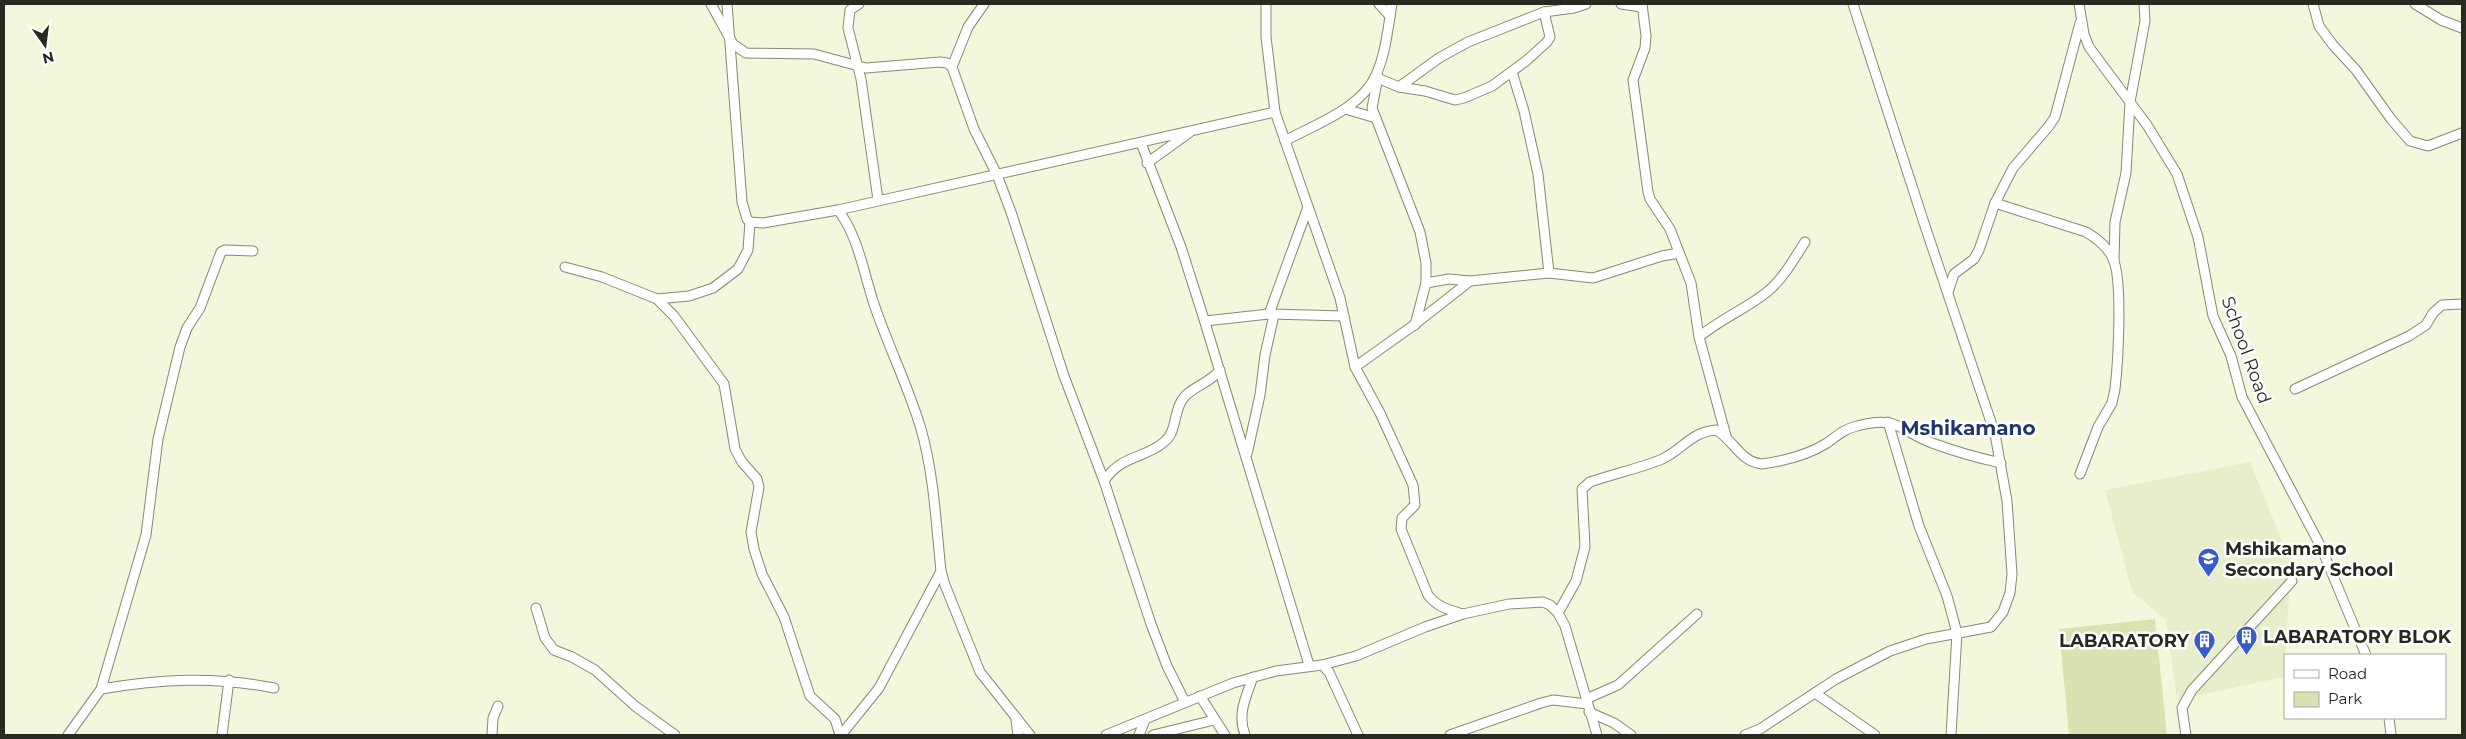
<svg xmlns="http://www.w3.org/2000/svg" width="2466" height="739" font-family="Montserrat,sans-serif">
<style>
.built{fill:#e7eecc}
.green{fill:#d9e2b1}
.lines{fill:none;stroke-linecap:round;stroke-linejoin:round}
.street-casing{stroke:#858a71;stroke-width:11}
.street{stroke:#fff;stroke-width:9}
.labels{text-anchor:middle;stroke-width:5;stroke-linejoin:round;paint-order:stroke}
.street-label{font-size:18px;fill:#282a20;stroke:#fff}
.poi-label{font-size:18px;font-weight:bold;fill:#282a20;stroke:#fff;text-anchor:start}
.quarter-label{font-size:20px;font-weight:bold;fill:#21366e;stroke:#fff}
</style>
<rect width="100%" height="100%" fill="#f3f8dd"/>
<!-- built -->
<path class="built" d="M2250,462L2291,563L2284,677L2177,700L2166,620L2132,592L2105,490Z"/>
<!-- green -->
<path class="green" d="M2155,619L2167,735H2069L2059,629Z"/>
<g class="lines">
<defs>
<g id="street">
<path d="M711,4L733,44L746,53L814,54L866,68L940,62L947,63L952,67L974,129L997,175L1011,212L1064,376L1104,481L1151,624L1167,666L1185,702"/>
<path d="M727,4L742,202L747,219L750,222L763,223L838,210L1275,112"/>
<path d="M859,4L850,10L848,28L861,79L878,200"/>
<path d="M1266,4V37L1275,112L1340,298L1355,367L1380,413L1413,485L1415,505L1402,518L1401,529L1428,595C1437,607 1449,610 1463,614"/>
<path d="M1379,4L1390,16"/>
<path d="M1621,4L1642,7"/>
<path d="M1642,4L1646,36L1645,48L1633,80L1648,192L1650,199L1670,229L1691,283L1699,337L1726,436"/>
<path d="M2079,4L2084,34L2089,47L2147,125L2177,174L2198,237L2213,316L2231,356L2242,397L2321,547L2366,655"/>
<path d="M2313,4L2319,26L2333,45L2356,70L2391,119L2410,141L2428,146L2462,133"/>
<path d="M2415,4L2441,20L2462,28"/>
<path d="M952,67L968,27L984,4"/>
<path d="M1512,72L1524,111L1538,174L1549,273"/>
<path d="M1375,77L1399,87L1425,91L1455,100L1464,98L1492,86L1526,61L1547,42L1550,37L1544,12"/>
<path d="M1378,77L1372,108L1420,232L1426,263V283L1415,325"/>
<path d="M1399,87L1439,58L1468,42L1544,12L1574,8L1586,4"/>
<path d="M1345,109L1376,118"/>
<path d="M1285,141C1315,124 1361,109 1376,75C1386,53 1388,27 1392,4"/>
<path d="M1141,143L1181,247L1203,316L1309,665"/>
<path d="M1147,163L1190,132"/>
<path d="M1995,203L2086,232C2098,239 2108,247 2113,259C2123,280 2118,363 2115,389L2112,403L2098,427L2080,474"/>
<path d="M838,210C858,236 863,270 873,301C887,344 908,385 921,429C934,474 936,524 941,571L945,585L980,672L1030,735"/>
<path d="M2114,261L2115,222L2126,173L2130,102L2145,21L2144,4"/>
<path d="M565,267L602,277L657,299L689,296L713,288L738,269L748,250L750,222"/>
<path d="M1426,283L1449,279L1470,281"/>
<path d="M1948,292L1954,274L1974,259L1979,250L1995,203L2013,168L2049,126L2055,117L2080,23"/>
<path d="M657,299L674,316L724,384L735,449L742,462L757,479L759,487L751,532L754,549L762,574L784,617L810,696L835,719L840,735"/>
<path d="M1269,314L1308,207"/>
<path d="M1205,321L1269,314L1344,316"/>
<path d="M1699,337C1720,319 1746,309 1767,292C1783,279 1794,259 1805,242"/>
<path d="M1355,367L1414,325L1470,281L1549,273L1593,278L1662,256L1679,253"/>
<path d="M2295,389L2409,336L2426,325L2433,313L2442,305L2462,304"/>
<path d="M1888,422L1919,526L1947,596L1957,633L1951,735"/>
<path d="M1247,454L1260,395L1265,355L1274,315"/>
<path d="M1104,481C1122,454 1145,459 1164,442C1177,432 1173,414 1182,400C1189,388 1209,384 1220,370"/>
<path d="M536,608L545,638L554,650L572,657L595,670L635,706L675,735"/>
<path d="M1558,613L1576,581L1585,547L1582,489L1590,482C1613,474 1637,469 1660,460C1682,451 1690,432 1716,430C1733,439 1740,462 1762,464C1784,461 1808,455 1827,443C1837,436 1844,429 1857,426C1898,415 1898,430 1932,443C1954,451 1978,458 2001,463"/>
<path d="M1322,665L1329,672L1358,735"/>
<path d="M101,689C161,679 214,676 274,688"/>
<path d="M1815,693L1875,735"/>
<path d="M1200,696L1225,735"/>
<path d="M1586,699L1618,685L1697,614"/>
<path d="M1589,712L1614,723L1631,735"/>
<path d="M2389,718L2391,735"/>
<path d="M1016,720L1018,735"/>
<path d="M68,735L101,689L146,535L158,439L180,347L187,328L200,308L221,252L225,250L253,251"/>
<path d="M222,735L229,680"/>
<path d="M492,735L493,718L498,706"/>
<path d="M841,735L879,688L941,571"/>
<path d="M1106,735L1233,683L1276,671L1322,665L1356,656L1425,627L1463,614L1509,604L1543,602L1550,605L1558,613L1565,626L1597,735"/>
<path d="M1139,735L1145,720"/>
<path d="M1153,735L1214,720"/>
<path d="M1245,735C1237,714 1246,697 1253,677"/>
<path d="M1450,735L1541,703L1553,700L1587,704"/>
<path d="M1745,735L1760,729L1836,679L1890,651L1926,639L1991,627L2003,612L2010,593L2012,574L2007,501L1995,434L1924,223L1853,4"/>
<path d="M2186,735L2182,708L2192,690L2292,581"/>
</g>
</defs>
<!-- street casing -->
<use href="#street" class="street-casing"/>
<!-- street -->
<use href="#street" class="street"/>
</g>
<!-- icons -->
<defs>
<symbol id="school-pin" viewBox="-11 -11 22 30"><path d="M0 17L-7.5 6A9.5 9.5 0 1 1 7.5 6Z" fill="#365ccc" stroke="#fff"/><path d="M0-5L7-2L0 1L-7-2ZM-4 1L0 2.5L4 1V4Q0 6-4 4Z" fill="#fff"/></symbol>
<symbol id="building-pin" viewBox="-11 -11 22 30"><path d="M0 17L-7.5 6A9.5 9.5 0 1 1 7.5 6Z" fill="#365ccc" stroke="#fff"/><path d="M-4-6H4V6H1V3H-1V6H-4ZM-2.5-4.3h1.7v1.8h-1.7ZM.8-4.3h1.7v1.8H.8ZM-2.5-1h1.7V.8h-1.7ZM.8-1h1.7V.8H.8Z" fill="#fff"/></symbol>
</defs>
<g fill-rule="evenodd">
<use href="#school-pin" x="2196" y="546" width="25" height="34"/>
<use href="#building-pin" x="2234" y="624" width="25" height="34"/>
<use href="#building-pin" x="2192" y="628" width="25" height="34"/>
</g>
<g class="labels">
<!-- street labels -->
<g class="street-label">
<text transform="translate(2246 350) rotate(70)" y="6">School Road</text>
</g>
<!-- poi labels -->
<g class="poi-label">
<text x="2225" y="555">Mshikamano<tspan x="2225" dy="21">Secondary School</tspan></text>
<text x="2263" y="643">LABARATORY BLOK</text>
<text x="2189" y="647" text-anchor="end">LABARATORY</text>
</g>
<!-- quarter labels -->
<g class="quarter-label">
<text x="1968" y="435">Mshikamano</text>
</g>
</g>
<!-- border -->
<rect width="2466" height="739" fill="none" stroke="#282a20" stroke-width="10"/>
<!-- legend -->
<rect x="2284" y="654" width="162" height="65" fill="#ffffff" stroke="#a9aaa6"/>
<rect x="2294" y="670" width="25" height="8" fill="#ffffff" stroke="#a9aaa6"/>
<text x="2328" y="679" font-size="15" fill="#282a20">Road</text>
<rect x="2294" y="692" width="25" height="15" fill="#d9e2b1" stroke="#a9aaa6"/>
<text x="2328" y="704" font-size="15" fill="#282a20">Park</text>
<!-- north arrow -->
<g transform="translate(45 45) rotate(166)" stroke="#ffffff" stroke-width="4" paint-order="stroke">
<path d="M0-4L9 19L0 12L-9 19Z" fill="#282a20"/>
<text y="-8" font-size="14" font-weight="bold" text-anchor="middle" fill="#282a20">N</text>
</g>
</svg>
